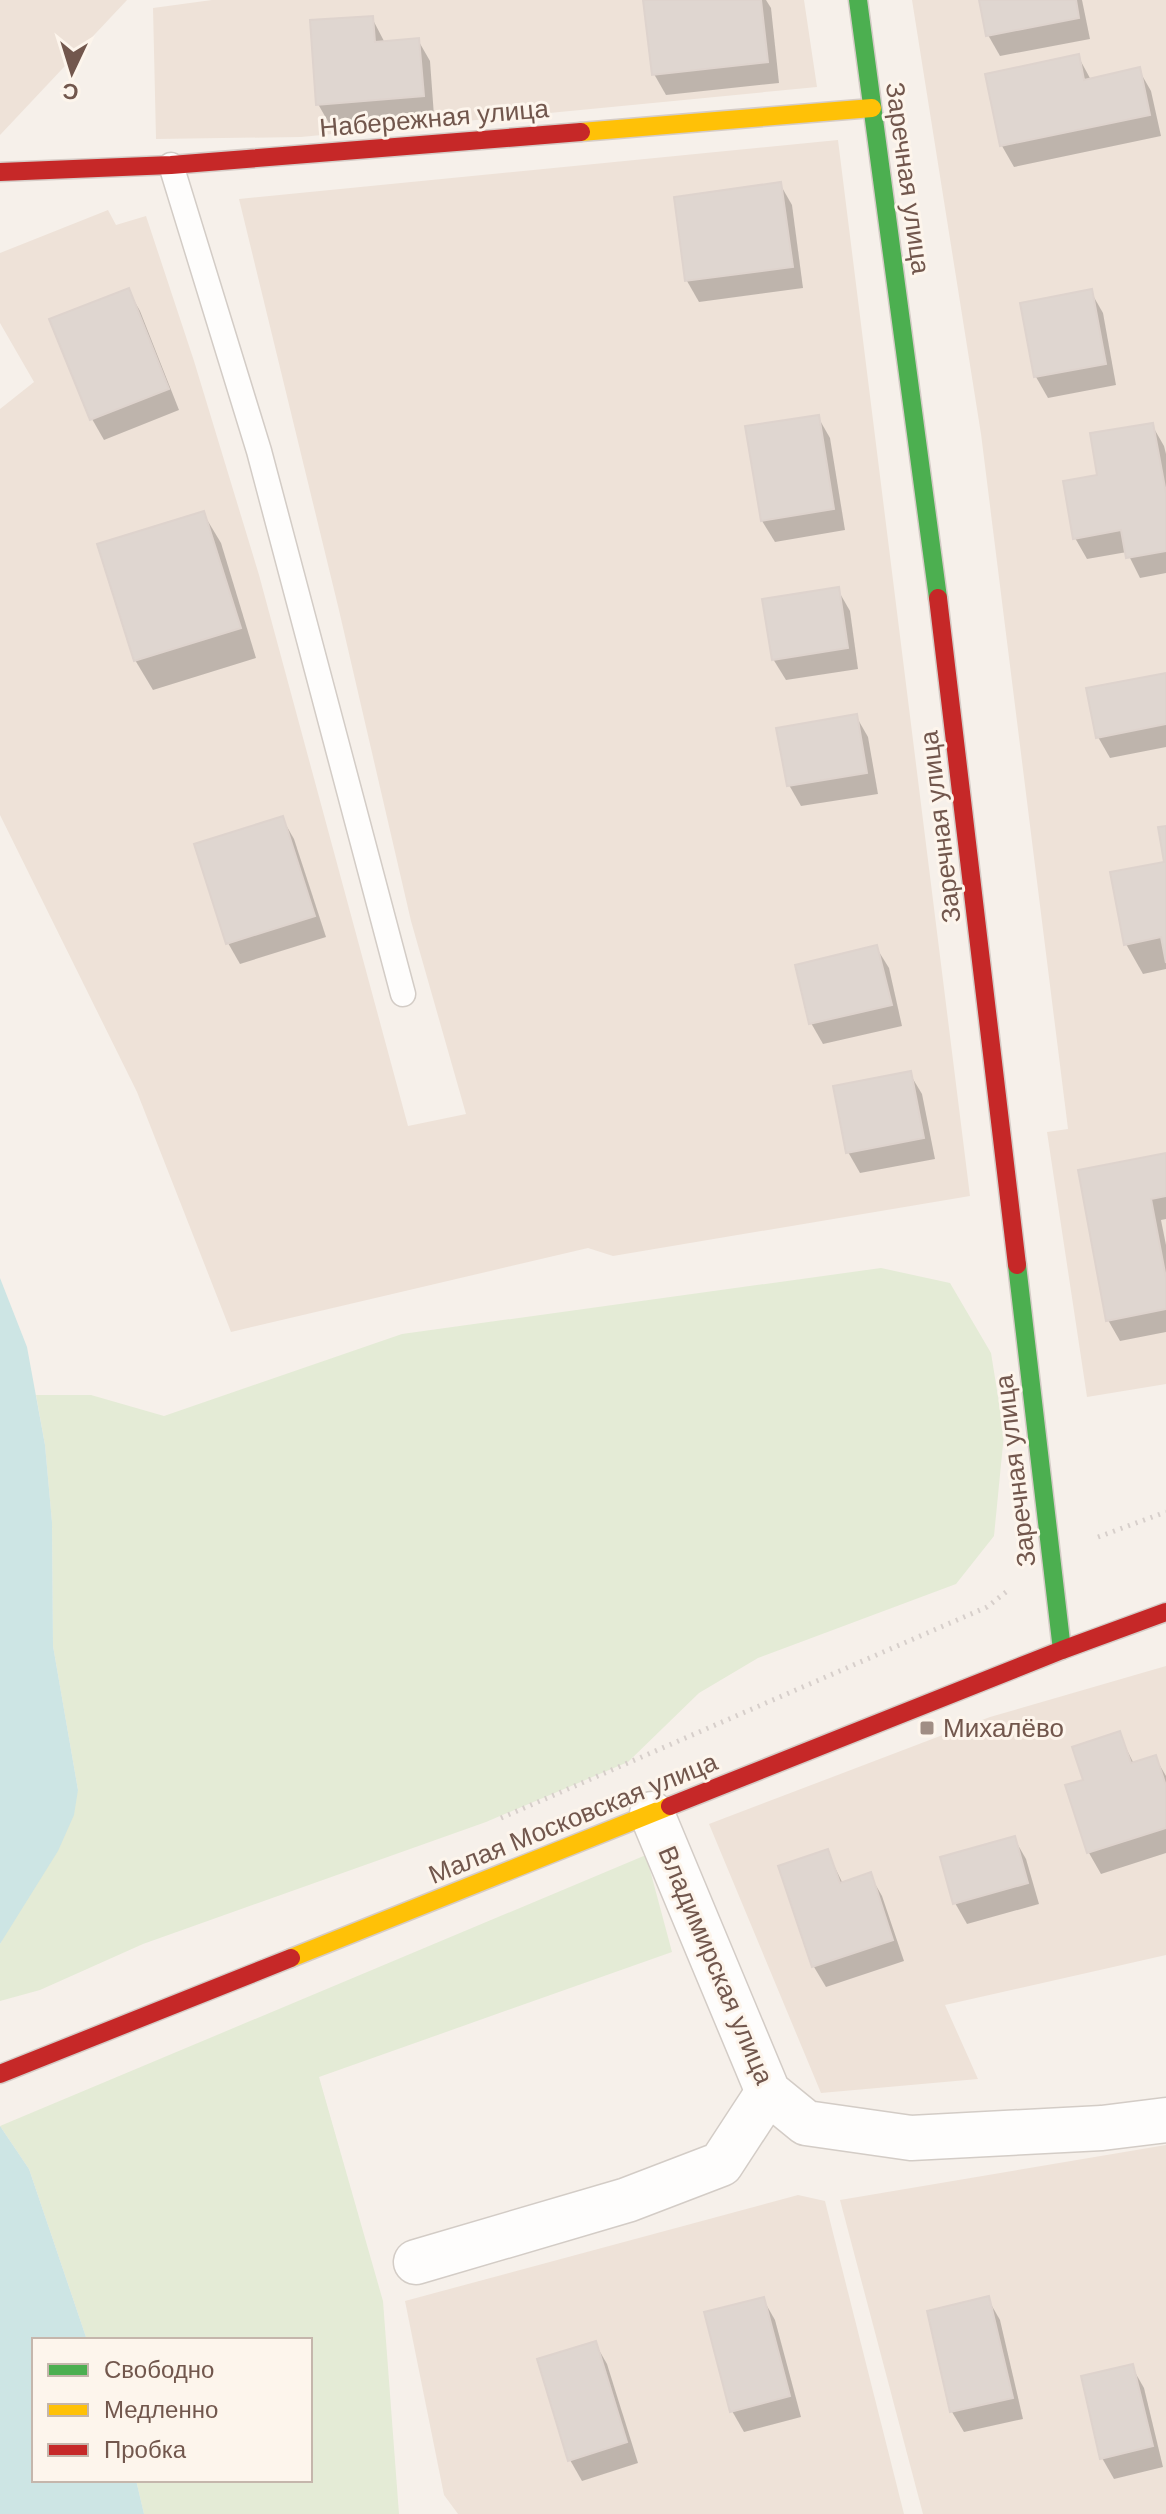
<svg xmlns="http://www.w3.org/2000/svg" width="1166" height="2514" font-family="Helvetica,sans-serif">
<style>
.residential{fill:#eee2d8}
.green{fill:#e4ebd6}
.water{fill:#cde5e4}
.shadow{fill:#0003}
.building{fill:#dfd6d0;stroke:#ded3cd;stroke-width:2}
.lines{fill:none;stroke-linecap:round;stroke-linejoin:round}
.lane-casing{stroke:#d3ccc6;stroke-width:27}
.street-casing{stroke:#d3ccc6;stroke-width:47}
.fast-casing{stroke:#d5ccc7;stroke-width:21}
.slow-casing{stroke:#d5ccc7;stroke-width:21}
.jam-casing{stroke:#d5ccc7;stroke-width:21}
.path{stroke:#d7cfcb;stroke-width:5;stroke-dasharray:2 6;stroke-linecap:butt}
.lane{stroke:#fefdfc;stroke-width:24}
.street{stroke:#fefdfc;stroke-width:44}
.fast{stroke:#4caf50;stroke-width:18}
.slow{stroke:#ffc107;stroke-width:18}
.jam{stroke:#c62828;stroke-width:18}
.poi-dot{fill:#a08d84;stroke:#fdf5ec;stroke-width:3}
.labels{text-anchor:middle;stroke-width:6;stroke-linejoin:round;paint-order:stroke}
.street-label{font-size:26px;fill:#72574d;stroke:#fdf5ec}
.poi-label{font-size:26px;fill:#72574d;stroke:#fdf5ec;text-anchor:start}
</style>
<rect width="100%" height="100%" fill="#f6f0ea"/>
<!-- residential -->
<g class="residential">
<path d="M0,0H127L0,135Z"/>
<path d="M212,0H804L817,87L301,137L156,139L153,8Z"/>
<path d="M912,0H1166V1384L1087,1397L1047,1132L1068,1129L981,434Z"/>
<path d="M838,140L970,1196L613,1256L588,1248L231,1332L137,1092L0,815V409L34,382L0,323V253L108,210L116,225L146,216L194,361L259,575L408,1126L466,1114L411,921L338,606L239,199Z"/>
<path d="M1166,1666V1955L945,2005L978,2079L821,2093L709,1824L990,1717Z"/>
<path d="M1166,2145V2514H923L840,2200Z"/>
<path d="M798,2195L825,2201L904,2514H458L444,2495L405,2301Z"/>
</g>
<!-- green -->
<g class="green">
<path d="M881,1268L950,1283L991,1353L1004,1434L994,1536L956,1584L758,1658L699,1693L628,1762L486,1822L143,1944L40,1990L0,2001V1944L78,1790L53,1646L52,1522L45,1445L36,1395H91L164,1416L402,1334Z"/>
<path d="M646,1855L672,1952L319,2077L383,2301L399,2514H144L136,2480H310V2340H87L29,2169L0,2126Z"/>
</g>
<!-- water -->
<g class="water">
<path d="M0,1278L27,1347L45,1445L52,1522L53,1646L78,1790L74,1815L58,1851L0,1944Z"/>
<path d="M0,2126L29,2169L87,2340H34V2480H136L144,2514H0Z"/>
</g>
<!-- shadow -->
<g class="shadow">
<path d="M645,0H766L771,8L779,83L666,95L654,74Z"/>
<path d="M981,0H1082L1090,39L1000,56L988,35Z"/>
<path d="M372,18L385,43L418,40L430,61L434,116L330,125L318,104Z"/>
<path d="M1078,56L1091,80L1139,70L1151,91L1161,136L1014,167L1002,146L987,75Z"/>
<path d="M780,184L792,205L803,288L699,302L687,281Z"/>
<path d="M128,290L140,311L179,410L104,440L92,419Z"/>
<path d="M1091,292L1103,313L1116,385L1048,398L1036,377L1022,305Z"/>
<path d="M818,417L830,438L845,530L775,542L762,521Z"/>
<path d="M1152,425L1164,446L1166,454V573L1140,578L1127,552L1087,559L1075,538L1100,477Z"/>
<path d="M203,513L221,543L256,658L153,690L135,660Z"/>
<path d="M838,590L850,611L858,669L786,680L773,659Z"/>
<path d="M1166,675V747L1110,758L1098,737Z"/>
<path d="M856,716L868,737L878,794L801,806L789,785Z"/>
<path d="M282,818L294,839L326,937L240,964L228,943Z"/>
<path d="M1166,864V969L1143,974L1126,944Z"/>
<path d="M876,947L889,968L902,1026L823,1044L811,1023Z"/>
<path d="M910,1074L922,1094L935,1159L860,1173L848,1152Z"/>
<path d="M1166,1155V1219L1161,1220L1166,1245V1332L1120,1341L1108,1320Z"/>
<path d="M1119,1734L1134,1764L1155,1757L1166,1776V1853L1101,1874L1089,1853L1067,1787L1085,1781Z"/>
<path d="M1014,1838L1026,1859L1039,1904L967,1924L955,1903Z"/>
<path d="M827,1851L843,1884L870,1875L882,1896L904,1961L826,1987L814,1967L781,1867Z"/>
<path d="M763,2299L775,2320L801,2417L744,2432L732,2411L706,2314Z"/>
<path d="M988,2299L1000,2320L1023,2419L964,2432L952,2412L930,2312Z"/>
<path d="M595,2343L607,2364L638,2463L582,2481L570,2460Z"/>
<path d="M1132,2367L1144,2388L1163,2467L1114,2479L1102,2458Z"/>
</g>
<!-- building -->
<g class="building">
<path d="M643,0H761L768,62L652,75Z"/>
<path d="M979,0H1076L1079,18L986,36Z"/>
<path d="M373,16L375,42L419,38L424,96L316,105L310,20Z"/>
<path d="M1079,54L1084,80L1140,67L1150,115L1000,146L985,74Z"/>
<path d="M781,182L793,267L685,281L674,197Z"/>
<path d="M129,288L169,389L90,420L49,319Z"/>
<path d="M1092,289L1106,364L1034,377L1020,303Z"/>
<path d="M819,415L834,509L761,521L745,426Z"/>
<path d="M1153,423L1166,493V551L1126,558L1121,530L1073,539L1063,481L1097,475L1090,433Z"/>
<path d="M204,511L241,628L134,661L97,544Z"/>
<path d="M839,587L848,648L772,660L762,599Z"/>
<path d="M1166,673V724L1096,738L1086,688Z"/>
<path d="M857,714L867,773L787,786L776,728Z"/>
<path d="M283,816L315,916L226,944L194,844Z"/>
<path d="M1166,826V963L1161,937L1124,945L1110,872L1164,862L1158,827Z"/>
<path d="M877,945L892,1005L809,1024L795,965Z"/>
<path d="M911,1071L924,1138L846,1153L833,1086Z"/>
<path d="M1166,1153V1196L1151,1199L1166,1278V1309L1106,1321L1078,1170Z"/>
<path d="M1120,1731L1131,1763L1156,1755L1166,1786V1828L1087,1853L1065,1785L1083,1780L1072,1747Z"/>
<path d="M1015,1836L1028,1883L953,1904L940,1857Z"/>
<path d="M828,1849L840,1883L871,1872L893,1940L812,1967L778,1866Z"/>
<path d="M989,2296L1013,2398L950,2412L927,2311Z"/>
<path d="M764,2297L790,2396L730,2412L704,2312Z"/>
<path d="M596,2341L627,2442L568,2461L537,2359Z"/>
<path d="M1133,2364L1153,2446L1100,2459L1081,2376Z"/>
</g>
<g class="lines">
<defs>
<path id="lane" d="M171,165L259,451L403,994"/>
<g id="street">
<path d="M652,1814L768,2092L806,2123L911,2138L1102,2128L1166,2120"/>
<path d="M416,2262L627,2200L721,2164L768,2092"/>
</g>
<g id="fast">
<path d="M858,0L938,598"/>
<path d="M1017,1265L1062,1650"/>
</g>
<g id="slow">
<path d="M581,132L872,108"/>
<path d="M291,1958L670,1806"/>
</g>
<g id="jam">
<path d="M0,172L171,165L581,132"/>
<path d="M938,598L1017,1265"/>
<path d="M670,1806L1062,1650L1166,1612"/>
<path d="M0,2074L291,1958"/>
</g>
</defs>
<!-- lane casing -->
<use href="#lane" class="lane-casing"/>
<!-- street casing -->
<use href="#street" class="street-casing"/>
<!-- fast casing -->
<use href="#fast" class="fast-casing"/>
<!-- slow casing -->
<use href="#slow" class="slow-casing"/>
<!-- jam casing -->
<use href="#jam" class="jam-casing"/>
<!-- path -->
<g class="path">
<path d="M1098,1537L1166,1512"/>
<path d="M501,1818L987,1607L1006,1592"/>
</g>
<!-- lane -->
<use href="#lane" class="lane"/>
<!-- street -->
<use href="#street" class="street"/>
<!-- fast -->
<use href="#fast" class="fast"/>
<!-- slow -->
<use href="#slow" class="slow"/>
<!-- jam -->
<use href="#jam" class="jam"/>
</g>
<!-- markers -->
<rect class="poi-dot" x="919" y="1720" width="16" height="16" rx="4"/>
<g class="labels">
<!-- street labels -->
<g class="street-label">
<text transform="translate(434 118) rotate(-5)" y="9">Набережная улица</text>
<text transform="translate(908 178) rotate(82)" y="9">Заречная улица</text>
<text transform="translate(940 827) rotate(-97)" y="9">Заречная улица</text>
<text transform="translate(1015 1471) rotate(-97)" y="9">Заречная улица</text>
<text transform="translate(573 1818) rotate(-22)" y="9">Малая Московская улица</text>
<text transform="translate(716 1965) rotate(67)" y="9">Владимирская улица</text>
</g>
<!-- poi labels -->
<g class="poi-label">
<text x="943" y="1737">Михалёво</text>
</g>
</g>
<!-- legend -->
<rect x="32" y="2338" width="280" height="144" fill="#fdf5ec" stroke="#c5b6ac" stroke-width="2"/>
<rect x="48" y="2364" width="40" height="12" fill="#4caf50" stroke="#c5b6ac" stroke-width="2"/>
<text x="104" y="2378" font-size="24" fill="#72574d">Свободно</text>
<rect x="48" y="2404" width="40" height="12" fill="#ffc107" stroke="#c5b6ac" stroke-width="2"/>
<text x="104" y="2418" font-size="24" fill="#72574d">Медленно</text>
<rect x="48" y="2444" width="40" height="12" fill="#c62828" stroke="#c5b6ac" stroke-width="2"/>
<text x="104" y="2458" font-size="24" fill="#72574d">Пробка</text>
<!-- north arrow -->
<g transform="translate(72 72) rotate(184)" stroke="#fdf5ec" stroke-width="6" paint-order="stroke">
<path d="M0-6L14 30L0 20L-14 30Z" fill="#72574d"/>
<text y="-12" font-size="22" font-weight="bold" text-anchor="middle" fill="#72574d">С</text>
</g>
</svg>
